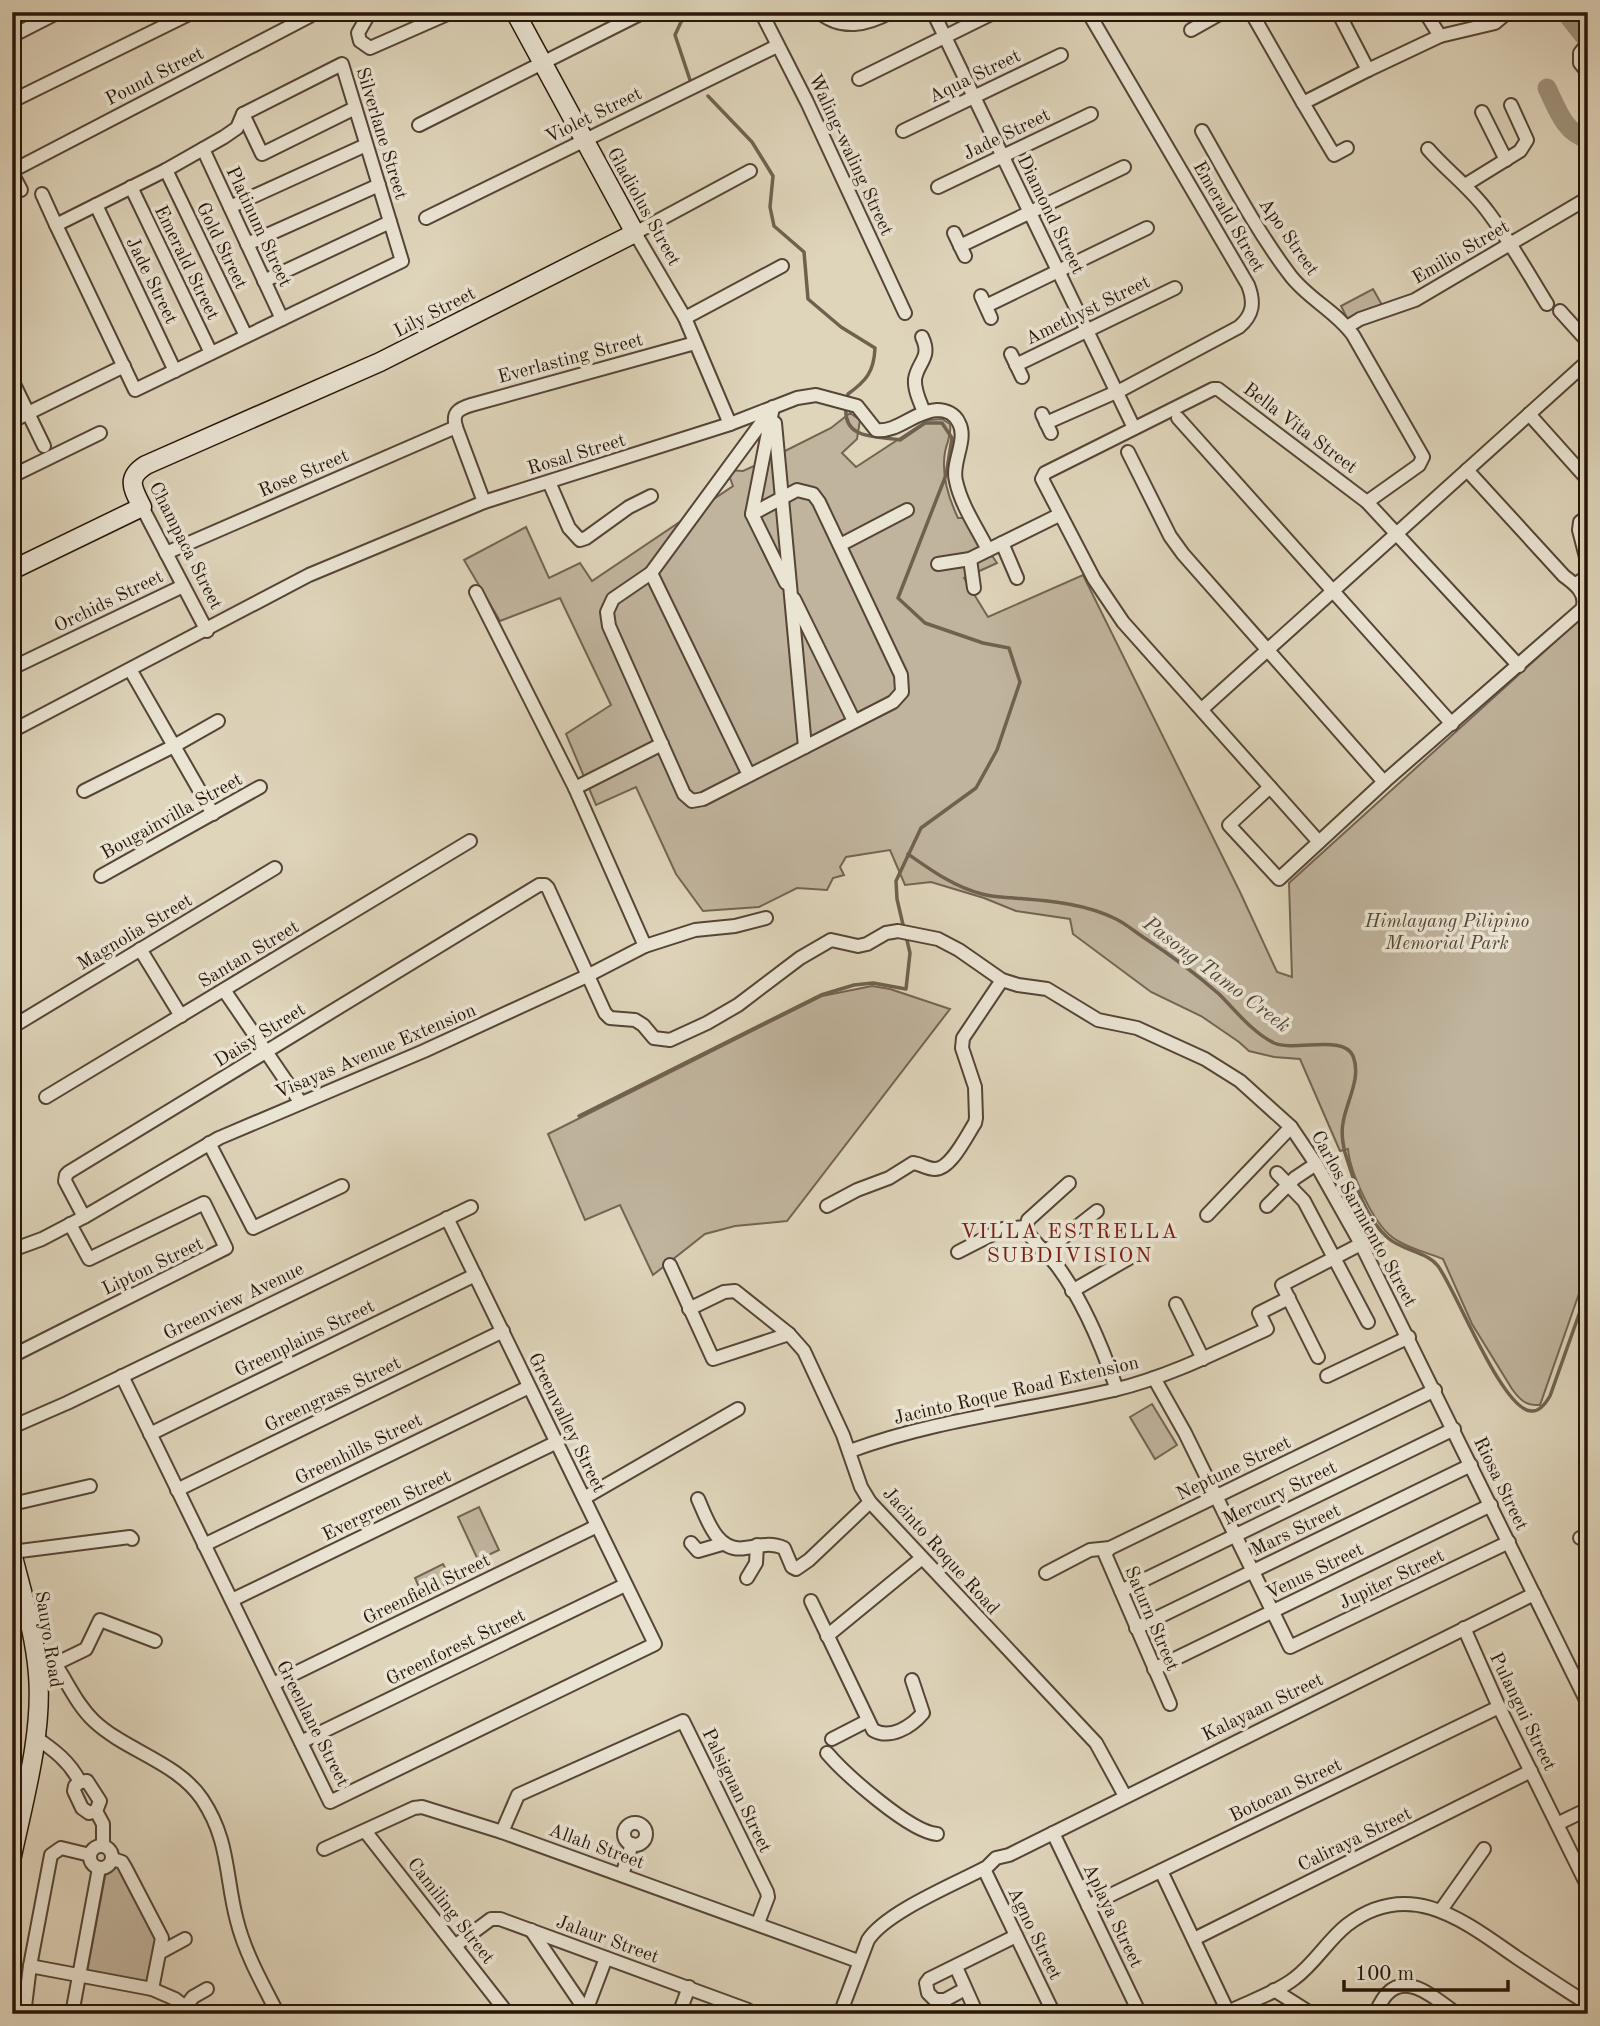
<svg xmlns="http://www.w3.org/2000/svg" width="1600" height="2026" font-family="'Old Standard TT',serif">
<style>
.green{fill:#c0b49d;stroke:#746453;stroke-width:2}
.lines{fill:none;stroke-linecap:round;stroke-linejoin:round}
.stream{stroke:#70614f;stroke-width:3.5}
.river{stroke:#a0947e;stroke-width:19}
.street-casing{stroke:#554536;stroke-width:16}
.secondary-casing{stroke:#271509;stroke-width:21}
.street{stroke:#eae4d3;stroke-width:12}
.secondary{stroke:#eae4d3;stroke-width:18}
.labels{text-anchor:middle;stroke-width:7;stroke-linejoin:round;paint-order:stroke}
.street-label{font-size:19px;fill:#271509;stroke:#eae4d3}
.park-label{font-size:19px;font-style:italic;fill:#554535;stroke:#eae4d3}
.water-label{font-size:21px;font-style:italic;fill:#574838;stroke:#eae4d3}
.neighbourhood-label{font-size:21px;letter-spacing:2px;fill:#7a1f14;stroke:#eae4d3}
</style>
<rect width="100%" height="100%" fill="#dfd5bb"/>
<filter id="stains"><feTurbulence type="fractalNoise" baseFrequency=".00286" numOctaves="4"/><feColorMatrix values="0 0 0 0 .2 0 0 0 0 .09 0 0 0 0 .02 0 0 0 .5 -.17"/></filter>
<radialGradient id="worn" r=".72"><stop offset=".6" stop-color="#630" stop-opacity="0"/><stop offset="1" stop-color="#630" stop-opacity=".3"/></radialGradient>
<!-- green -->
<g class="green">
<path d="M1373,289L1382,305L1349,322L1341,306Z"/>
<path d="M850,413L860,420L857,439L842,453L856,467L928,420L942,419L950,424C952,435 947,441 945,452C941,475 948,497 958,518H966L997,563L964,578L988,617L1083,575L1240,892L1277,972L1292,977L1289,883L1588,612V1278L1582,1285L1540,1405C1526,1406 1520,1400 1512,1389L1472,1324L1443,1259C1426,1252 1406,1248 1392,1237C1373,1223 1350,1172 1348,1149L1340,1151L1300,1059L1274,1057L1249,1051L1239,1042L1201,1016L1151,992L1073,934L1070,919L1016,911L984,898L931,882L905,885L890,850L846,857L840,867L844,875L833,878L827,890L797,888L759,907L703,911L676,874L636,787L596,805L566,734L611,705L560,598L500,621L464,560L526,527L549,578L580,563L592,581L733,486L727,470L743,471L769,459L831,428Z"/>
<path d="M872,986L890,989L950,1009L787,1221L735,1226L705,1234L653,1275L620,1205L585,1220L548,1134L822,996Z"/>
<path d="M1152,1404L1177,1445L1155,1459L1130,1417Z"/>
<path d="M479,1507L499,1550L478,1560L458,1517Z"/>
<path d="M443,1564L452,1581L423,1596L415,1578Z"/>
<path d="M118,1865L158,1936L148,1984L87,1972L106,1871Z"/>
</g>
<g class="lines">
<!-- stream -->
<g class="stream">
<path d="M690,80L675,35L681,22L690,12"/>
<path d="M708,96L752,142L773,176L770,207L774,226L804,252L808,299L841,327L875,348C874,372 866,381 848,394L847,400"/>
<path d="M846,407C843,440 876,436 900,440L925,423H942L952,438L946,475L898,598L925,623L983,643L1009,648L1020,682L997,750L976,788L921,828L896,881L897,899L904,929"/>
<path d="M908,854C931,870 954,887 982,894C992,897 1003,897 1014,898C1049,901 1084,903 1116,919C1126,924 1134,931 1143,937C1169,954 1195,973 1219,994C1236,1011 1252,1032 1274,1043C1295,1052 1344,1034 1353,1056C1362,1078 1346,1102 1343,1123C1341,1133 1343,1149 1347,1159C1355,1185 1367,1220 1388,1238C1403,1251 1426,1251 1438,1266C1456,1290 1502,1410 1531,1411C1540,1412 1546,1403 1550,1396L1588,1289"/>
<path d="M579,1116L821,995L854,985L873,983L906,989L910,953L906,936"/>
</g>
<!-- river -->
<g class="river">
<path d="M1565,12L1583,35"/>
<path d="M1547,88C1557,108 1564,133 1588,139"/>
</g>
<defs>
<g id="street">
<path d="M370,12L358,33L360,41L370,48L452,12"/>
<path d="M761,12L807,102L905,313"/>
<path d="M819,12C842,31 867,25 891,12"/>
<path d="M933,12L1134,428"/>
<path d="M1251,12L1303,103L1368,70"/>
<path d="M1338,12L1368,70L1440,36"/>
<path d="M1425,12L1440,36L1495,23L1508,12"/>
<path d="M1191,30L1223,12"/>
<path d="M12,36L59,12"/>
<path d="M1588,43L1580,53V63L1588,73"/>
<path d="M342,64L402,261L135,390L56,225L166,170L224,137L237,128L243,114Z"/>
<path d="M859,79L995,12"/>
<path d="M12,101L193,12"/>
<path d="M1303,103L1334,155L1347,148"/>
<path d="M1482,112L1506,160"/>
<path d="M243,114L262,154L355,108"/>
<path d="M419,125L644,12"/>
<path d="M903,131L1061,55"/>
<path d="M1202,131C1230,180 1256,230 1290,275C1308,299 1336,311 1353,335L1423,457L1419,465L1367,502"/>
<path d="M203,149L282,319"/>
<path d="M1428,149C1447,171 1471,188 1488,212C1510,241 1528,273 1547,304"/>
<path d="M166,170L246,336"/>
<path d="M12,171L310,16L311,12"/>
<path d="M12,173L21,190"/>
<path d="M1465,185L1520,151L1527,140L1511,105"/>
<path d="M131,187L211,353"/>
<path d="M938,187L1091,114"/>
<path d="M42,194L56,225"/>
<path d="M96,205L175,371"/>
<path d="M230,207L366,145"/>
<path d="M426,218L777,46"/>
<path d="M954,233L965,256"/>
<path d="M247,244L379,185"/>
<path d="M960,246L1124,167"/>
<path d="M264,281L390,222"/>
<path d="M981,296L991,318"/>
<path d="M986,306L1147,228"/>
<path d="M1560,311L1588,342"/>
<path d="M685,318L782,266"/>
<path d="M1347,327L1360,319L1415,300L1588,198"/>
<path d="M922,337C932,358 918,361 915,379C914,390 920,402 924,412"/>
<path d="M1011,354L1022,377"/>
<path d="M1016,365L1175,288"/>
<path d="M12,380L44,446"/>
<path d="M773,407L752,514L797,490L813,494L819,502L901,675L902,692L893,702L703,799L692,801L684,794L609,626L607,612L613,599L651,573Z"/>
<path d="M1042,414L1051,433"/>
<path d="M1529,414L1588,480"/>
<path d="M1178,418L1452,724"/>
<path d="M12,421L124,366"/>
<path d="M775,423L805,747"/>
<path d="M1046,423L1123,389L1239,327C1253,315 1255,303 1248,285L1088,12"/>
<path d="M730,424L685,318L635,233L750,171"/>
<path d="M1128,452L1170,536L1183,554L1384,782"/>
<path d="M12,476L100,433"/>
<path d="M549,482L569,528L580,540L586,538L629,507L651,496"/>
<path d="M484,502L456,427C452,413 458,409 471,405L695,343"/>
<path d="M142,507L207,631"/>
<path d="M752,514L786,583"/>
<path d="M1588,516L1580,522L1579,530L1588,565"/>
<path d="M1002,543L1017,578"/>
<path d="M840,545L907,510"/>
<path d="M166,553L456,427"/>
<path d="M970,559L974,588"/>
<path d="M938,564L970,559L1059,515"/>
<path d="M651,573L749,775"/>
<path d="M1576,584L1588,576"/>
<path d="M476,592L575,788L645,946"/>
<path d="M794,599L854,721"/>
<path d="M12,668L183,586"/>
<path d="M131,671L213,814"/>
<path d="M1202,709L1588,361"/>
<path d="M12,731L309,575L484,502L730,424L797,398L816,395L857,406L876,430C897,433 915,411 937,410C946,410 955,414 959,423C968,440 951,463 956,481C961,505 977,528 988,550"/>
<path d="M1270,787L1229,825L1279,879L1384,782L1582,609C1588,594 1575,584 1564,576L1467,470"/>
<path d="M575,788L662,744"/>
<path d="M84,791L174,746L218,721"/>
<path d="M1319,842L1123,622L1094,579L1042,479L1045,473L1213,389H1218L1367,502L1519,666"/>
<path d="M101,876L260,787"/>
<path d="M140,949L181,1016"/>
<path d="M224,990L301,1103"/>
<path d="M12,1027L275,868"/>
<path d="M46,1097L470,841"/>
<path d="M209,1143L253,1228L342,1186"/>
<path d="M1277,1173L1304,1201L1368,1322"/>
<path d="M1069,1183L1028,1220L1026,1230C1035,1244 1048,1254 1058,1267C1083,1301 1101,1344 1115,1384L1114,1390"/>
<path d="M827,1206L857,1190L889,1178L913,1163C921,1164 927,1169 935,1169C951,1169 967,1135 975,1123L976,1118L975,1087L962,1048L963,1038L1002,980"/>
<path d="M1267,1206L1295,1178L1316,1164"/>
<path d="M1207,1215L1291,1127"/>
<path d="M84,1217L65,1181L66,1175L69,1172L539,885H545L548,888L605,1013L610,1018L635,1020L643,1025L654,1038L670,1040L707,1023L738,1005L800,958L831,940L858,946L867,944L886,933L898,931L938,939L959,950L1002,980L1018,985L1047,989L1098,1020L1137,1028L1205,1059L1240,1081L1291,1127L1316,1164L1361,1244L1588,1704"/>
<path d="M12,1250L42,1239L84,1217L219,1138L424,1051L587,976L645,946L695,930L735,926L766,918"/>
<path d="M1046,1251L1097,1211"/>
<path d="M958,1252L1003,1229L1026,1227"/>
<path d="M670,1265L713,1359L789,1334"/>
<path d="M1072,1291L1131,1257"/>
<path d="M1176,1304L1203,1359"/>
<path d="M689,1309L724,1292L735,1291L789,1334L804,1351L843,1435L861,1487L870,1502L1096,1743L1125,1796"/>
<path d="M12,1356L226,1248L204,1203L89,1259L70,1224"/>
<path d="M1318,1357L1282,1285L1361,1244"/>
<path d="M122,1376L330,1802L655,1644L447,1218"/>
<path d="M1327,1376L1409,1337"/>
<path d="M1154,1378L1185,1433L1290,1647L1509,1542"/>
<path d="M12,1427L67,1403L471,1207"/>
<path d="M150,1434L475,1275"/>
<path d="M850,1451C937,1419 1024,1411 1114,1390C1168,1377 1217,1352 1267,1329L1259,1313L1289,1298"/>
<path d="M177,1490L503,1331"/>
<path d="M584,1498L738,1409"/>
<path d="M698,1499C707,1519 717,1553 745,1548C760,1546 770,1542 784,1548L792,1567L796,1569L809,1560L870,1502"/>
<path d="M12,1504L90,1486"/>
<path d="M1580,1538L1588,1540"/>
<path d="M691,1543L698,1551L722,1544"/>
<path d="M204,1545L529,1387"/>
<path d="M1110,1548L1105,1554L1170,1704"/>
<path d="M12,1552L130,1537L132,1539"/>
<path d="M1046,1573L1090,1550L1110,1548L1435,1390"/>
<path d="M747,1578L756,1563L757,1545"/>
<path d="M1121,1591L1454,1429"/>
<path d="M232,1600L557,1442"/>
<path d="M811,1601L873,1730C890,1740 911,1727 923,1713L912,1680"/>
<path d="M1136,1628L1471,1465"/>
<path d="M1464,1628L1499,1707L1588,1887"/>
<path d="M827,1636L922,1558"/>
<path d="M37,1664H55C68,1683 77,1705 94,1721C126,1751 177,1762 202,1799C230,1841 225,1876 237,1921C245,1953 263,1985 278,2014"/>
<path d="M55,1664L86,1649L100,1620L155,1641"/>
<path d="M1154,1669L1491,1505"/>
<path d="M273,1684L597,1526"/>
<path d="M35,1737C54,1750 69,1761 80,1782"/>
<path d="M832,1739L867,1721"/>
<path d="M301,1742L625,1585"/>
<path d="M827,1753C845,1774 910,1832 937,1834"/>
<path d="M80,1782L75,1786L74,1791L82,1808L89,1813L96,1811"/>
<path d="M80,1782L87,1781L100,1801L96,1811"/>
<path d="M96,1811L103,1824V1845"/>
<circle cx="635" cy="1834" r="11"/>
<path d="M1557,1824L1588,1809"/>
<path d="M365,1831L508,2014"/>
<path d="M502,1832L518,1795L683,1721L767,1892L768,1897L758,1923"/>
<path d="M1053,1833L1140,2014"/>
<circle cx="101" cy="1857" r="11"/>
<path d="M324,1849L414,1808L422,1807L502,1832L858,1961"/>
<path d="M113,1859L122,1862L125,1867L162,1938L152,1989"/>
<path d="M984,1869L1054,2014"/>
<path d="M1161,1871L1229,2014"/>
<path d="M622,1875L632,1844"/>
<path d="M1088,1906L1499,1707"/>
<path d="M1441,1910L1484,1849"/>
<path d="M531,1930L588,2014"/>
<path d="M1194,1939L1531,1771"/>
<path d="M456,1945L491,1919H500L748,2010L747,2014"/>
<path d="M161,1952L185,1939"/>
<path d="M30,1966L152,1989L175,1999L194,2014"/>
<path d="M956,1967L977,2014"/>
<path d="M965,1989L945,2000H935L928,1993L926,1983L929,1979L1016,1936"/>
<path d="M1274,1990L1312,2014"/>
<path d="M186,2006L193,1997L207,1989"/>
<path d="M586,2011L606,1958"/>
<path d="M1228,2012C1250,2001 1276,1993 1295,1978C1315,1963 1328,1940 1347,1925C1410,1877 1464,1921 1516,1957C1540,1973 1564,1989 1588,2004"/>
<path d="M24,2014L30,1966L51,1855L61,1848L90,1855"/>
<path d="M72,2014L99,1868"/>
<path d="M679,2014L689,1987"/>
<path d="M840,2014L868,1940C886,1912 955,1884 987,1867L996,1858L1009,1855L1534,1594"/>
<path d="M1375,2014C1378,2008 1382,1999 1387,1994C1408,1971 1438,2001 1457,2014"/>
</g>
<g id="secondary">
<path d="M12,570L142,507C133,489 125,478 146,465L380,362L635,233L515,12"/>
<path d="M12,1553C22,1593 35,1634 38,1674C43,1733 24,1799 12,1856"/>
</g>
</defs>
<!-- street casing -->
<use href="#street" class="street-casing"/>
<!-- secondary casing -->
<use href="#secondary" class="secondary-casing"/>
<!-- street -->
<use href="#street" class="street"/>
<!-- secondary -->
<use href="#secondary" class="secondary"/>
</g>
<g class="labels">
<!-- street labels -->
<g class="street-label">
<text transform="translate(154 75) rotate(-27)" y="7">Pound Street</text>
<text transform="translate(974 75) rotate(-26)" y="7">Aqua Street</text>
<text transform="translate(593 114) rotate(-26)" y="7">Violet Street</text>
<text transform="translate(383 133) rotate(73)" y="7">Silverlane Street</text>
<text transform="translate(1006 133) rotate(-26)" y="7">Jade Street</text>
<text transform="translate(852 154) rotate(65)" y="7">Waling-waling Street</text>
<text transform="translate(645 206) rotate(61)" y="7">Gladiolus Street</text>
<text transform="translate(1052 214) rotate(64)" y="7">Diamond Street</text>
<text transform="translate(1230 216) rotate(60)" y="7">Emerald Street</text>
<text transform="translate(260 226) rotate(65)" y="7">Platinum Street</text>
<text transform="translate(1290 236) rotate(55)" y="7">Apo Street</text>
<text transform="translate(223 245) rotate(64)" y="7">Gold Street</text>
<text transform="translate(1460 251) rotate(-30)" y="7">Emilio Street</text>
<text transform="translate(188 262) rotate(64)" y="7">Emerald Street</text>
<text transform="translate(153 280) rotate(64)" y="7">Jade Street</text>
<text transform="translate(1087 309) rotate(-26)" y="7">Amethyst Street</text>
<text transform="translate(434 311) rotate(-27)" y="7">Lily Street</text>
<text transform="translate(570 357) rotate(-15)" y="7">Everlasting Street</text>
<text transform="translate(1301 427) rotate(37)" y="7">Bella Vita Street</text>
<text transform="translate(576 453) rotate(-17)" y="7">Rosal Street</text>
<text transform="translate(303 472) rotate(-23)" y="7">Rose Street</text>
<text transform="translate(187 545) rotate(63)" y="7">Champaca Street</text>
<text transform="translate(108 600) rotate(-26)" y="7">Orchids Street</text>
<text transform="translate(171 815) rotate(-29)" y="7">Bougainvilla Street</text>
<text transform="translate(134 931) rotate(-31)" y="7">Magnolia Street</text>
<text transform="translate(248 953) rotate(-31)" y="7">Santan Street</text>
<text transform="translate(259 1034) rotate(-32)" y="7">Daisy Street</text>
<text transform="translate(375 1050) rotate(-23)" y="7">Visayas Avenue Extension</text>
<text transform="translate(1365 1218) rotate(61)" y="7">Carlos Sarmiento Street</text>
<text transform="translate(152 1265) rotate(-26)" y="7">Lipton Street</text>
<text transform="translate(233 1300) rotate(-26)" y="7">Greenview Avenue</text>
<text transform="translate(304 1337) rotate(-26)" y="7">Greenplains Street</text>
<text transform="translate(1016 1389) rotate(-13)" y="7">Jacinto Roque Road Extension</text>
<text transform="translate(332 1393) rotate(-26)" y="7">Greengrass Street</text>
<text transform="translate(568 1422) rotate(64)" y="7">Greenvalley Street</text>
<text transform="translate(358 1448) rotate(-26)" y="7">Greenhills Street</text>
<text transform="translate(1233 1467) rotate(-26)" y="7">Neptune Street</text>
<text transform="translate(1502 1483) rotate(64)" y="7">Riosa Street</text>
<text transform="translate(1279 1492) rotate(-26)" y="7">Mercury Street</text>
<text transform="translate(386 1504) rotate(-26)" y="7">Evergreen Street</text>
<text transform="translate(1295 1529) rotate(-26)" y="7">Mars Street</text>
<text transform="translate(942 1550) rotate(48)" y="7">Jacinto Roque Road</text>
<text transform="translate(1314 1570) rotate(-26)" y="7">Venus Street</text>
<text transform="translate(1391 1578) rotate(-26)" y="7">Jupiter Street</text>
<text transform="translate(426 1588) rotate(-26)" y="7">Greenfield Street</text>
<text transform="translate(1153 1618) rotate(67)" y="7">Saturn Street</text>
<text transform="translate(50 1639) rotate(81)" y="7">Sauyo Road</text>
<text transform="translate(455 1646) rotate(-26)" y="7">Greenforest Street</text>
<text transform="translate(1262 1706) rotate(-26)" y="7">Kalayaan Street</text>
<text transform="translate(1524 1711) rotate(64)" y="7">Pulangui Street</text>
<text transform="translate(314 1723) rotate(63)" y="7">Greenlane Street</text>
<text transform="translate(1285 1789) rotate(-26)" y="7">Botocan Street</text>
<text transform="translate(738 1790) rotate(64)" y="7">Palsiguan Street</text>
<text transform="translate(1354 1838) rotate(-26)" y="7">Caliraya Street</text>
<text transform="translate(597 1845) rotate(20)" y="7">Allah Street</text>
<text transform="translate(452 1910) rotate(52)" y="7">Camiling Street</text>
<text transform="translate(1114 1915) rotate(64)" y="7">Aplaya Street</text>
<text transform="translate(1036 1933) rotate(64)" y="7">Agno Street</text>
<text transform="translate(608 1938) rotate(20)" y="7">Jalaur Street</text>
</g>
<!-- park labels -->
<g class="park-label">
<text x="1447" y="927">Himlayang Pilipino<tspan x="1447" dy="22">Memorial Park</tspan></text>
</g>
<!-- water labels -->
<g class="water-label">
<text transform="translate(1217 974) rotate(37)" y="7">Pasong Tamo Creek</text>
</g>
<!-- neighbourhood labels -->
<g class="neighbourhood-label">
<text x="1070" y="1238">VILLA ESTRELLA<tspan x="1070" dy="24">SUBDIVISION</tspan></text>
</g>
</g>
<!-- margin -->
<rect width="1600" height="2026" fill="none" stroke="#dfd5bb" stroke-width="42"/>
<rect x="14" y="14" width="1572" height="1998" fill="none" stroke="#271509" stroke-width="3.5"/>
<rect x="21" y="21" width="1558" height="1984" fill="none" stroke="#271509" stroke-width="2"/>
<!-- scale -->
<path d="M1344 1980v10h164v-10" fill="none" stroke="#271509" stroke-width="3.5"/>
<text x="1355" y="1980" font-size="21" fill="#271509" stroke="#eae4d3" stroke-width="5" paint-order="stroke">100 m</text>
<rect width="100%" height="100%" filter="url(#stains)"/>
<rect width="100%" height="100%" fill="url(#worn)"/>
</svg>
